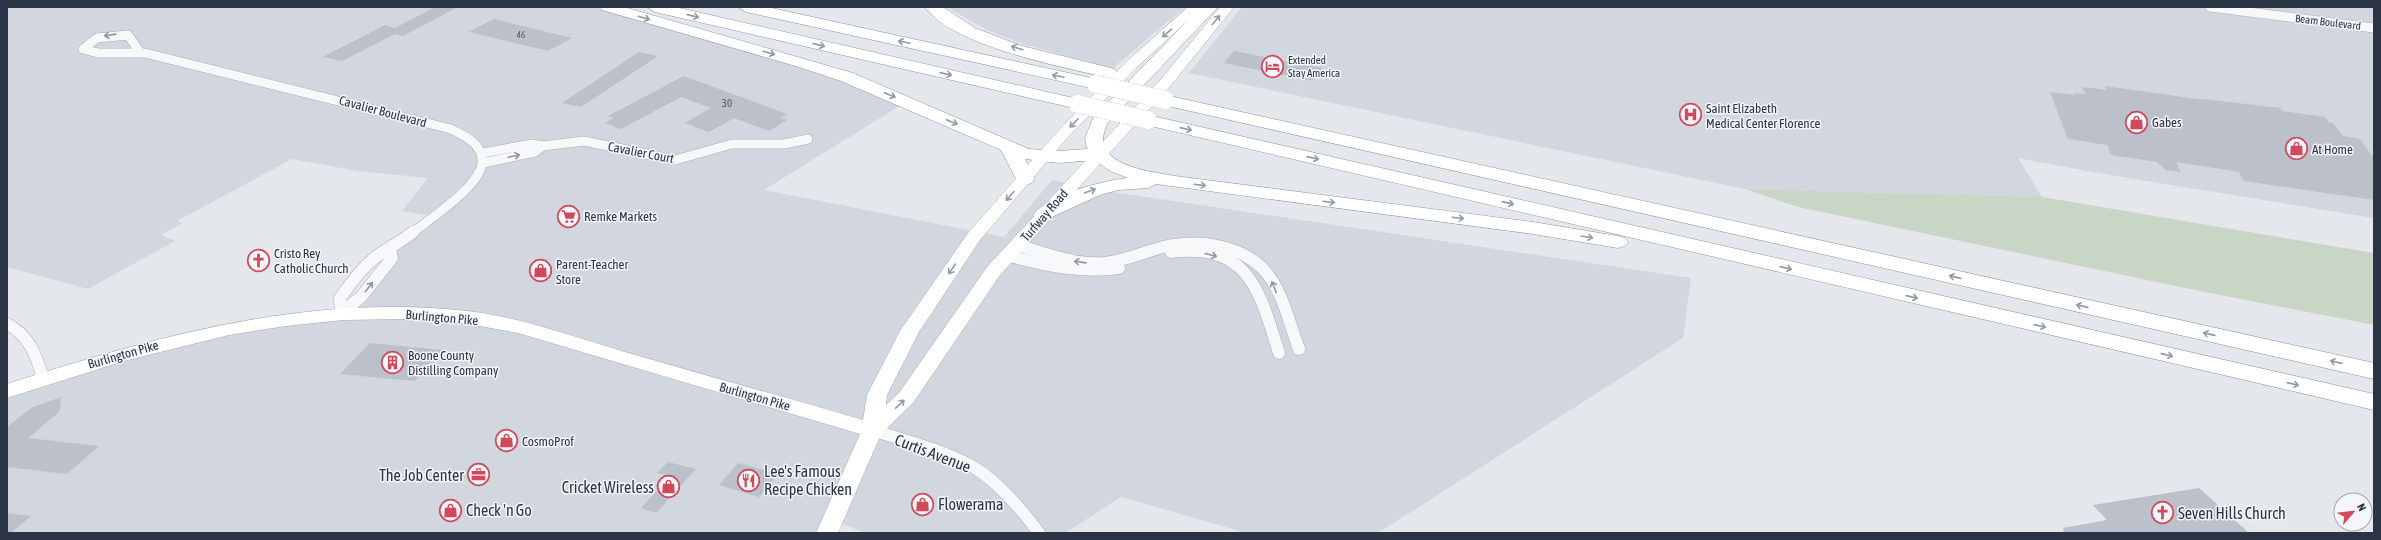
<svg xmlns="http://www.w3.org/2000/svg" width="2381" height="540" font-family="'Asap Condensed',sans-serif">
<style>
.built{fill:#d2d6de}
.green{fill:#c9d6c5}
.building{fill:#bbc0ca}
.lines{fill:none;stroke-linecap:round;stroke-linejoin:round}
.minor-far1-casing{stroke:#a9aeb7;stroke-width:10}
.minor-casing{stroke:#a9aeb7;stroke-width:13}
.primary-casing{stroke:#a3abb8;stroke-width:1}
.motorway-casing{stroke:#8b94a3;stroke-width:1}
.minor-far1{stroke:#f7f8fa;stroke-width:9}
.minor{stroke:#f7f8fa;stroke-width:12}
.primary{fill:#fff;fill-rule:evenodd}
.motorway{fill:#fff;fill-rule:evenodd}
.motorway-bridge-casing{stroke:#8b94a3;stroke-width:18;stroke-linecap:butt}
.motorway-bridge{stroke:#fff;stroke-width:18}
.oneway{stroke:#959aa2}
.oneway2{stroke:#9196a0}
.labels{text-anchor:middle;stroke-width:3;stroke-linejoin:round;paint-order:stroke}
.far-number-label{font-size:9px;fill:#4f5766}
.far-street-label{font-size:11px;fill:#2b3445;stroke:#f4f6f9}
.far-poi-label{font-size:11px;fill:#2b3445;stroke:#f4f6f9;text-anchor:start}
.number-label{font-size:11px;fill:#4f5766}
.poi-label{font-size:13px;fill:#2b3445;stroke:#f4f6f9;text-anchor:start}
.street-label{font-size:13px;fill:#2b3445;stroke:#f4f6f9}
.near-street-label{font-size:16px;fill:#2b3445;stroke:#f4f6f9}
.near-poi-label{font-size:16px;fill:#2b3445;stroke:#f4f6f9;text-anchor:start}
</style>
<rect width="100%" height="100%" fill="#e4e7ec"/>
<!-- built -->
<g class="built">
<path d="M7,7H607L805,63L906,102L764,190L1004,237L1052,180L1093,189L1691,278L1683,338L1378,533H1246L1121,497L1065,533H865L833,520L827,533H7V391L123,353L341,313L361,297L390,250L433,216L402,211L428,178L358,171L292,159L177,221L182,223L161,235L175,241L88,289L7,267Z"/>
<path d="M947,7H1185L1113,68L1026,45L987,30Z"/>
<path d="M1242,7H2374V218L2098,173L2018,158L2042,197L1745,189L1189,73Z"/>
</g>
<!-- green -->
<path class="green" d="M1745,189L2042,197L2374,253V325L2200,291L1798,207Z"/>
<!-- building -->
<g class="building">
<path d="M435,7H458L403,36L395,34L342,61L323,57L385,25L395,28Z"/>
<path d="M494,19L572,38L548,51L469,32Z"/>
<path d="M1234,51L1323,68L1313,81L1224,63Z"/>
<path d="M639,52L658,56L581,107L562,103Z"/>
<path d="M684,76L787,114L780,118L787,120L769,131L734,118L709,132L685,123L711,108L681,97L621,129L605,123L614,118L608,116Z"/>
<path d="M2105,86L2204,100L2203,99L2280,108L2283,111L2325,117L2329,122L2333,123L2343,136L2360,139L2374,158V200L2244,181L2239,172L2176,162L2181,172L2166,170L2157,162L2111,155L2107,145L2068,139L2050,92L2075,95L2074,93L2086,94L2082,87L2107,90Z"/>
<path d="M370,343L443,350L415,381L340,374Z"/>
<path d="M61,397L60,411L28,438L99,446L67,474L7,467V427L31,408Z"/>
<path d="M668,462L696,469L656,513L641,508L660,488L655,486L665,475L657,473Z"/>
<path d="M738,463L778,474L759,497L719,485Z"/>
<path d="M2199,488L2249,533H2064L2063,528L2107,520L2093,505Z"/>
<path d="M7,513L31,516L11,533H7Z"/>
</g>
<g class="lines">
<defs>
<g id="minor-far1">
<path d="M2210,7L2374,28"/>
<path d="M140,52L128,35L97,38L83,49L98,53H145L451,129C462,135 473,139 480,151C496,178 429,219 412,233"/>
<path d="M483,153L532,144L543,146L584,141L675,160L732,144H784L808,139"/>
<path d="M483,163L535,152L543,146"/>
</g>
<g id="minor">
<path d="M1018,245C1046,254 1074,265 1104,263C1125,261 1143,252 1163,247C1199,239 1245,244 1269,276C1284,296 1290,326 1299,349"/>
<path d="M1171,252C1250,242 1260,293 1279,353"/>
<path d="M1010,256C1047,266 1081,273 1119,268"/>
<path d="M341,313L340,298C350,285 359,271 372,260C383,250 400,243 413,232"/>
<path d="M341,313L361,297L392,258L390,250"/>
<path d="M7,324C29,335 37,356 43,379"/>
<path d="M872,430C906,441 944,450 975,468C998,482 1023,511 1039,533"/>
</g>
<path id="primary" d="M1188,7H1203L1138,66L1068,137L980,240L919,332L887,395L886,405L899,393L987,267L1162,78L1220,7H1234L1172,84L1000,275L913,403L881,434L838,533H816L860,434L518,333L458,322L400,319L343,320L286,326L229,335L124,361L7,398V384C153,337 303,295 458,310C515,315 570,336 625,352C704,375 784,397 863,420L867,395L900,331L968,233L1058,131L1128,60Z"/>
<g id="motorway">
<path d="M599,7H624L853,73L1029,149L1059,151L1087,149L1085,138L1093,118L1201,7H1218L1107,124C1106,128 1103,134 1103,139C1103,167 1154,172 1175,176L1533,222L1618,236L1625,238L1628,242L1625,246L1618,248L1533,234L1156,184L1148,188L1118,190L1100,195L1043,221L1036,219L1033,215C1047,195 1105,180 1128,178L1110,171L1094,160L1059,163L1025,159L1035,179L1032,183L1025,185L1018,183L1001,150L841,81L799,67L602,10Z"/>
<path d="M647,7H675L1078,99L1084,100L1087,104L1084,108L1078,109L655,12Z"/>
<path d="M738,7H767L1096,79L1102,80L1105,84L1102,88L1096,89L746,12Z"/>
<path d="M925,7H943L975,28L1022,46L1115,69L1117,73L1115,77L1109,78C1063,67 952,46 925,7Z"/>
<path d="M1165,95L2374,363V379L1159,104L1156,100L1159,96Z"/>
<path d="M1148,115L2374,394V410L1142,124L1139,120L1142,116Z"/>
</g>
</defs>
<!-- minor-far1 casing -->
<use href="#minor-far1" class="minor-far1-casing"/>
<!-- minor casing -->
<use href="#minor" class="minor-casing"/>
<!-- primary casing -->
<use href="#primary" class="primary-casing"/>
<!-- motorway casing -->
<use href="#motorway" class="motorway-casing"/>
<!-- minor-far1 -->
<use href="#minor-far1" class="minor-far1"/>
<!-- minor -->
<use href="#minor" class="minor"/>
<!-- primary -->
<use href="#primary" class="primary"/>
<!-- motorway -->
<use href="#motorway" class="motorway"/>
<defs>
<g id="motorway-bridge">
<path d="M1096,84L1165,100"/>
<path d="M1078,104L1148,120"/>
</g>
</defs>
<!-- motorway-bridge casing -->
<use href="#motorway-bridge" class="motorway-bridge-casing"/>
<!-- motorway-bridge -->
<use href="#motorway-bridge" class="motorway-bridge"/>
</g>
<!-- one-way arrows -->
<defs><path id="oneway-shaft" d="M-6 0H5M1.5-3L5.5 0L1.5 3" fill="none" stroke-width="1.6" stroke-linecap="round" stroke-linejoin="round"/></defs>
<g class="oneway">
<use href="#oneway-shaft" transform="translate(693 16) rotate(13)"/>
<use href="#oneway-shaft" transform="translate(644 18) rotate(16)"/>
<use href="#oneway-shaft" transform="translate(1216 20) rotate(-51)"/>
<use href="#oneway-shaft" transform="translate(1167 33) rotate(139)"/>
<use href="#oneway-shaft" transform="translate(904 42) rotate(-168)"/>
<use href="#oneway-shaft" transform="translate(819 45) rotate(13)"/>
<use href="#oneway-shaft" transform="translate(1017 48) rotate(-162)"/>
<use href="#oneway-shaft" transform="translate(769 53) rotate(16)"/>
<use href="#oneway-shaft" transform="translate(946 74) rotate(13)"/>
<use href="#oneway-shaft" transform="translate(1058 76) rotate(-168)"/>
<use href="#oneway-shaft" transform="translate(890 95) rotate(23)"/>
<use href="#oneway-shaft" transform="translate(952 122) rotate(23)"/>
<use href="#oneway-shaft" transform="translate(1074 123) rotate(134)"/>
<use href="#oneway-shaft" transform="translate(1186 129) rotate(13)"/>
<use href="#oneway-shaft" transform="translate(1313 158) rotate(13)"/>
<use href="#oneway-shaft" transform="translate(1200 185) rotate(7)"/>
<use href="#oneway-shaft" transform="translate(1090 191) rotate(-20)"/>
<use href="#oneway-shaft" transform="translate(1010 196) rotate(131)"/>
<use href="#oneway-shaft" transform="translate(1329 202) rotate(7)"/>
<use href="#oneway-shaft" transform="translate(1508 203) rotate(13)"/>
<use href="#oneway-shaft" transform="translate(1458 218) rotate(7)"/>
<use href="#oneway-shaft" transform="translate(1587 237) rotate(9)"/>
<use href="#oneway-shaft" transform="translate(1786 268) rotate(13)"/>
<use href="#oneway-shaft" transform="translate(952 269) rotate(124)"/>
<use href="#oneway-shaft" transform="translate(1955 277) rotate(-167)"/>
<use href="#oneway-shaft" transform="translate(1912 297) rotate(13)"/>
<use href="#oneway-shaft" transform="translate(2082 306) rotate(-167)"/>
<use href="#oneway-shaft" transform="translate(2040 326) rotate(13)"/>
<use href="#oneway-shaft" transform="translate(2209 334) rotate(-167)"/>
<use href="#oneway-shaft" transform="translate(2167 355) rotate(13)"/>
<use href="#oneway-shaft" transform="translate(2336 362) rotate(-167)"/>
<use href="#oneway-shaft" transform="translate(2293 384) rotate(13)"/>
<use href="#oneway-shaft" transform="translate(900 404) rotate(-43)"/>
</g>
<g class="oneway2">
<use href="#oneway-shaft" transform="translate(110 35) rotate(172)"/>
<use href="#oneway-shaft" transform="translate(514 156) rotate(-12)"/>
<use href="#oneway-shaft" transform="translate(1211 255) rotate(15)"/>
<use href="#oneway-shaft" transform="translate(1080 262) rotate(-172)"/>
<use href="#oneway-shaft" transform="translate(369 287) rotate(-52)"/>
<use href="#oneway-shaft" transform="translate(1274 287) rotate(-112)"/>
</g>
<!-- icons -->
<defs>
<symbol id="hotel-ring" viewBox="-11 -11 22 22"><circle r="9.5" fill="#f4f6f9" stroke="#d1495b" stroke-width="1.5"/><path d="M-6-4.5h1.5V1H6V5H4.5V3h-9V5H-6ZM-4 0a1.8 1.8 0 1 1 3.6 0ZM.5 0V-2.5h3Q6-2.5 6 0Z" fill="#d1495b"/></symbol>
<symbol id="hospital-ring" viewBox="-11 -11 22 22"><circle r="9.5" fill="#f4f6f9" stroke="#d1495b" stroke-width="1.5"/><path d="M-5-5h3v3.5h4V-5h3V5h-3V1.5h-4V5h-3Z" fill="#d1495b"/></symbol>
<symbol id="shop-ring" viewBox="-11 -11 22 22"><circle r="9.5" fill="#f4f6f9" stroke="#d1495b" stroke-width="1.5"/><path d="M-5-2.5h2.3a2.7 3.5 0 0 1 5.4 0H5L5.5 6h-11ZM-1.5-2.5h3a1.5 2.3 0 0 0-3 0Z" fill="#d1495b"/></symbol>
<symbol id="supermarket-ring" viewBox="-11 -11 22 22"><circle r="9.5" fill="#f4f6f9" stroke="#d1495b" stroke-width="1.5"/><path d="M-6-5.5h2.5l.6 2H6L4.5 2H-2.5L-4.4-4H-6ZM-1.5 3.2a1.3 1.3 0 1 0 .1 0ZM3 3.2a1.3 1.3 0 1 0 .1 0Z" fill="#d1495b"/></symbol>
<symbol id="church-ring" viewBox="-11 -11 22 22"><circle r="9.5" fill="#f4f6f9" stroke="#d1495b" stroke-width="1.5"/><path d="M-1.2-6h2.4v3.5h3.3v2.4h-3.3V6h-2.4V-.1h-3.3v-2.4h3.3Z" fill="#d1495b"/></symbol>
<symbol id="building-ring" viewBox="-11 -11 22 22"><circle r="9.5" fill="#f4f6f9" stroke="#d1495b" stroke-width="1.5"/><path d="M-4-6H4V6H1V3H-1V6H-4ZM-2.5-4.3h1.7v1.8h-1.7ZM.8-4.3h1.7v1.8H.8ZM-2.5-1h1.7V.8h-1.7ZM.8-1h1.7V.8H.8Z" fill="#d1495b"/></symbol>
<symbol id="office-ring" viewBox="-11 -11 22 22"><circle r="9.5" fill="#f4f6f9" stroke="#d1495b" stroke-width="1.5"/><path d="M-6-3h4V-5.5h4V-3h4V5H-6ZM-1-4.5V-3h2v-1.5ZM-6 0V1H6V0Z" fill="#d1495b"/></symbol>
<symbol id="restaurant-ring" viewBox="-11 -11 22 22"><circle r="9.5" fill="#f4f6f9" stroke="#d1495b" stroke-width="1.5"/><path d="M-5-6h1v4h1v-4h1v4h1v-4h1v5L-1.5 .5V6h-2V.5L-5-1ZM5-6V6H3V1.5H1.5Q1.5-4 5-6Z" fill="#d1495b"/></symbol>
</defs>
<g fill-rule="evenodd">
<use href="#hotel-ring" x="1260" y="54" width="25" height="25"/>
<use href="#hospital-ring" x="1678" y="102" width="25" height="25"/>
<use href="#shop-ring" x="2124" y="110" width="25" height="25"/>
<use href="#shop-ring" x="2284" y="136" width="25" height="25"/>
<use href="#supermarket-ring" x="556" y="204" width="25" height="25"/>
<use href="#church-ring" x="246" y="248" width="25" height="25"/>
<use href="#shop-ring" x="528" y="258" width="25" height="25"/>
<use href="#building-ring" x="380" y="350" width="25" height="25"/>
<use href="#shop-ring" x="494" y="428" width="25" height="25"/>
<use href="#office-ring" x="466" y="462" width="25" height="25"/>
<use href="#restaurant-ring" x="736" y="468" width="25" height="25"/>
<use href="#shop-ring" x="656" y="474" width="25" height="25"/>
<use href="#shop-ring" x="910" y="492" width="25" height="25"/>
<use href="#shop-ring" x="438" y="498" width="25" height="25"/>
<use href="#church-ring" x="2150" y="500" width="25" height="25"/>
</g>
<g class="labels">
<!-- far-number labels -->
<g class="far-number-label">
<text x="521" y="38">46</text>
</g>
<!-- far-street labels -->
<g class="far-street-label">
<text transform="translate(2328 22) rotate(7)" y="4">Beam Boulevard</text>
</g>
<!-- far-poi labels -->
<g class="far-poi-label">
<text x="1288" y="64">Extended<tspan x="1288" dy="13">Stay America</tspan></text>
</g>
<!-- number labels -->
<g class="number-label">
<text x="727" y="107">30</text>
</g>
<!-- poi labels -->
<g class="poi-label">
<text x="1706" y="113">Saint Elizabeth<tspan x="1706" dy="15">Medical Center Florence</tspan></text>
<text x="2152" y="127">Gabes</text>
<text x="2312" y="154">At Home</text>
<text x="584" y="221">Remke Markets</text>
<text x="274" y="258">Cristo Rey<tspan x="274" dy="15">Catholic Church</tspan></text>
<text x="556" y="269">Parent-Teacher<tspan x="556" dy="15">Store</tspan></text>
<text x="408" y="360">Boone County<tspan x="408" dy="15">Distilling Company</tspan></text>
<text x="522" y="446">CosmoProf</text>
</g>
<!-- street labels -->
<g class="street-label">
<text transform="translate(383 111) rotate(15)" y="5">Cavalier Boulevard</text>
<text transform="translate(641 152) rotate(11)" y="5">Cavalier Court</text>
<text transform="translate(1044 215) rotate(-49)" y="5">Turfway Road</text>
<text transform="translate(442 317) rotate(5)" y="5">Burlington Pike</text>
<text transform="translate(123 354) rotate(-16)" y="5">Burlington Pike</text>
<text transform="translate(755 396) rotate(16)" y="5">Burlington Pike</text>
</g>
<!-- near-street labels -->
<g class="near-street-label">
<text transform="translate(933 453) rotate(21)" y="6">Curtis Avenue</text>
</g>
<!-- near-poi labels -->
<g class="near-poi-label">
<text x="764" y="477">Lee's Famous<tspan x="764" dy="18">Recipe Chicken</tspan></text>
<text x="464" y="481" text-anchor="end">The Job Center</text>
<text x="654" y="493" text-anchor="end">Cricket Wireless</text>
<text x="938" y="510">Flowerama</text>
<text x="466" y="516">Check 'n Go</text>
<text x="2178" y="519">Seven Hills Church</text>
</g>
</g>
<!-- border -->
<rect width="2381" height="540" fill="none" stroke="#2b3445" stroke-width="16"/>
<!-- north arrow -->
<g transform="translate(2353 512) rotate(62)"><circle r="19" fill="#f4f6f9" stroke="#a4a8b1"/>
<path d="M0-3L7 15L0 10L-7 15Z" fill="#d1495b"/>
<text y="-6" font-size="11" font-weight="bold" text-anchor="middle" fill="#2b3445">N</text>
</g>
</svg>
